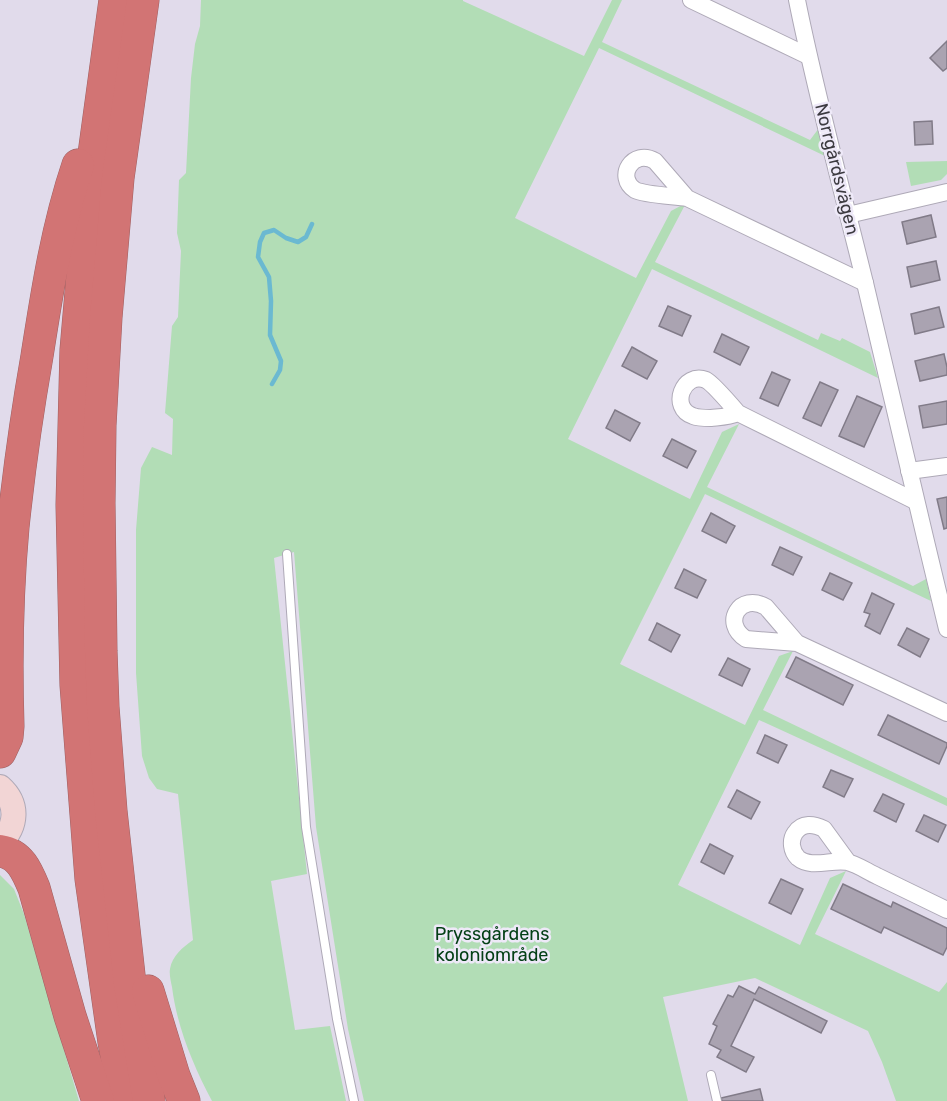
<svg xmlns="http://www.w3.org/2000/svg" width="947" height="1101" font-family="Rubik,sans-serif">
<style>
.green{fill:#b2ddb6}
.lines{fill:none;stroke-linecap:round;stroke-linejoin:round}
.stream{stroke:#6bb9d1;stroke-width:4.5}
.building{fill:#aaa3b1;stroke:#817b88;stroke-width:1.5}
.lane-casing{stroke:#aea9b7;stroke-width:10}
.street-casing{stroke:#aea9b7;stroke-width:18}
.secondary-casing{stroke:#aea9b7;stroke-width:26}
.highway-casing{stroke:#9e6062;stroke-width:33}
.lane{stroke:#fff;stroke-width:8}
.street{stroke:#fff;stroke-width:16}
.secondary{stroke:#f2d5d5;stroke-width:24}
.highway{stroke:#d27474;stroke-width:32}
.labels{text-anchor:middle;stroke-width:5;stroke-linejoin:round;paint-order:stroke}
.street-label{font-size:18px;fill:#3c3a40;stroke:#eee9f8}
.park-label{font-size:18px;fill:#044016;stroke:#eee9f8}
</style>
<rect width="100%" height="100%" fill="#e1dbeb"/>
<!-- green -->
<g class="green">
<path d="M201,0H463V1L584,56L612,0H622L602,42L810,140L819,128L825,156L599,48L515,218L636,278L671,211L686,203L655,262L818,340L821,333L840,341L842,338L870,352L878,378L652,269L568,439L690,499L722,432L739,424L707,487L913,586L926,579L931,601L705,494L620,664L745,725L779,656L793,651L763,710L947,798V806L759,720L678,885L800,945L830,878L846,871L815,934L939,992L947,982V1101H896L882,1062L868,1031L755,978L663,997L688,1101H364L348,1029L316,827L294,552L274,558L307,874L271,881L295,1030L330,1026L346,1101H212C193,1065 177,1027 172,987C171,982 169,974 170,969C172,956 183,947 193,940L178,794L157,789L149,778L142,756L136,673V530L141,468L152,447L172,455L173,419L165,413L172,326L178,317L181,251L177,233L179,180L186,173L191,78L195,44L200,26Z"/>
<path d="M947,161V174L941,180L911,186L906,162Z"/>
<path d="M0,875L14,889L24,914L79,1101H0Z"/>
</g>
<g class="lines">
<!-- stream -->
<path class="stream" d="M272,384L280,370L281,361L270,335L271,301L269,277L258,257L260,242L264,233L274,230L286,238L298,242L306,237L312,224"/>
</g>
<!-- building -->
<g class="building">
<path d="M947,41V68L943,71L930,58Z"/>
<path d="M932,121L933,144L915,145L914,122Z"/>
<path d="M931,215L936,237L907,244L902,222Z"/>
<path d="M936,261L940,280L911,287L907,267Z"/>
<path d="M668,306L691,316L682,336L659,326Z"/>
<path d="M939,307L944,327L915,334L911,314Z"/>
<path d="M722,334L749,347L740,365L714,352Z"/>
<path d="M632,347L657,361L647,379L622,366Z"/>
<path d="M944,354L947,367V375L920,381L915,361Z"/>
<path d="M772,372L790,380L778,406L760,398Z"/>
<path d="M820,382L838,390L821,426L803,418Z"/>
<path d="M857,396L882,407L864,447L839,436Z"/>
<path d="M947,401V424L923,428L919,406Z"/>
<path d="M615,410L640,423L630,441L606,428Z"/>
<path d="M672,439L696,451L687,468L663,456Z"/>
<path d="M947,497V528L944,529L937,499Z"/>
<path d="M711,513L735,526L726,543L702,531Z"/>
<path d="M780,547L802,557L793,575L772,565Z"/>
<path d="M684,569L706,580L697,598L675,588Z"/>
<path d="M830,573L852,583L843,600L822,590Z"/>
<path d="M872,593L894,604L880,634L865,626L870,614L864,612Z"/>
<path d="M657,623L680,635L671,652L649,640Z"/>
<path d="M907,628L929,639L920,657L898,645Z"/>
<path d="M796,657L853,685L843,705L786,677Z"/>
<path d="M728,658L750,669L742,686L719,675Z"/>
<path d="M888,715L947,743V746L939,764L878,735Z"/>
<path d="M765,735L787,745L778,763L757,753Z"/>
<path d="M831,770L853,779L844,797L823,787Z"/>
<path d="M737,790L760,802L751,819L728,807Z"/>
<path d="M883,794L904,804L896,822L874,811Z"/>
<path d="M924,815L946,825L938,842L916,831Z"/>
<path d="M710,844L733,856L724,874L701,862Z"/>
<path d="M781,879L803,889L791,914L769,903Z"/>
<path d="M843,884L891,907L893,902L947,928V947L943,955L884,927L881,933L831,909Z"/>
<path d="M739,986L755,994L759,987L827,1021L821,1033L754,999L731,1046L754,1057L746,1072L717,1057L721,1050L709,1044L717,1026L713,1024L728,995L733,997Z"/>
<path d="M760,1089L763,1101H722L721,1098Z"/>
</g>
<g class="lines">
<defs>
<g id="lane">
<path d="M287,554L306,827L337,1019L354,1101"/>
<path d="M711,1075L717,1101"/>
</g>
<g id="street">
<path d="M691,0L808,56"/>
<path d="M797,0C816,95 842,189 865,283C893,399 919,514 947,629"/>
<path d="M687,198C675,196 645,195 635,190C615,177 633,148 655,161L687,198L865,283"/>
<path d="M848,215L947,192"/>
<path d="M738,413C729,417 721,417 711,418C705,418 698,418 693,416C669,408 683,371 706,380C712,383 732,406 738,413L915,501"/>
<path d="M909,471L947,466"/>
<path d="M797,643L766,607C740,592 721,623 746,639L797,643L947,713"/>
<path d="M848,862L824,829C814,824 802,822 795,833C790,840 791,851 798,858C811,869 832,859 847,862C857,864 868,872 877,876C900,887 924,899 947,910"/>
</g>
<path id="secondary" d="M0,787C19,804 17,826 0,843"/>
<g id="highway">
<path d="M115,0L91,176L76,350L72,505L76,685L91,879L114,1042L125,1101"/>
<path d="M143,0L118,178L106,317L100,425L99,503L101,651L103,707L111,811L130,984L149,1101"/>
<path d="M0,752L7,737L8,726C6,660 7,593 13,527C19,470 27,413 37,356C47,292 57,227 78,165"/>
<path d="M0,851C20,854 27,871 34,888L70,1016L98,1101"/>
<path d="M148,991L174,1076L184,1101"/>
</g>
</defs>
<!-- lane casing -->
<use href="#lane" class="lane-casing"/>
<!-- street casing -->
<use href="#street" class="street-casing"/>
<!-- secondary casing -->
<use href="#secondary" class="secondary-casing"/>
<!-- highway casing -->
<use href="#highway" class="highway-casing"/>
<!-- lane -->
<use href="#lane" class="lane"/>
<!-- street -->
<use href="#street" class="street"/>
<!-- secondary -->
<use href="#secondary" class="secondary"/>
<!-- highway -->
<use href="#highway" class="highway"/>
</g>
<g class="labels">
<!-- street labels -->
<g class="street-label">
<text transform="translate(837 169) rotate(76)" y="6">Norrgårdsvägen</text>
</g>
<!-- park labels -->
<g class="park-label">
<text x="492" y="940">Pryssgårdens<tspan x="492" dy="21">koloniområde</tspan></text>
</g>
</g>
</svg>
